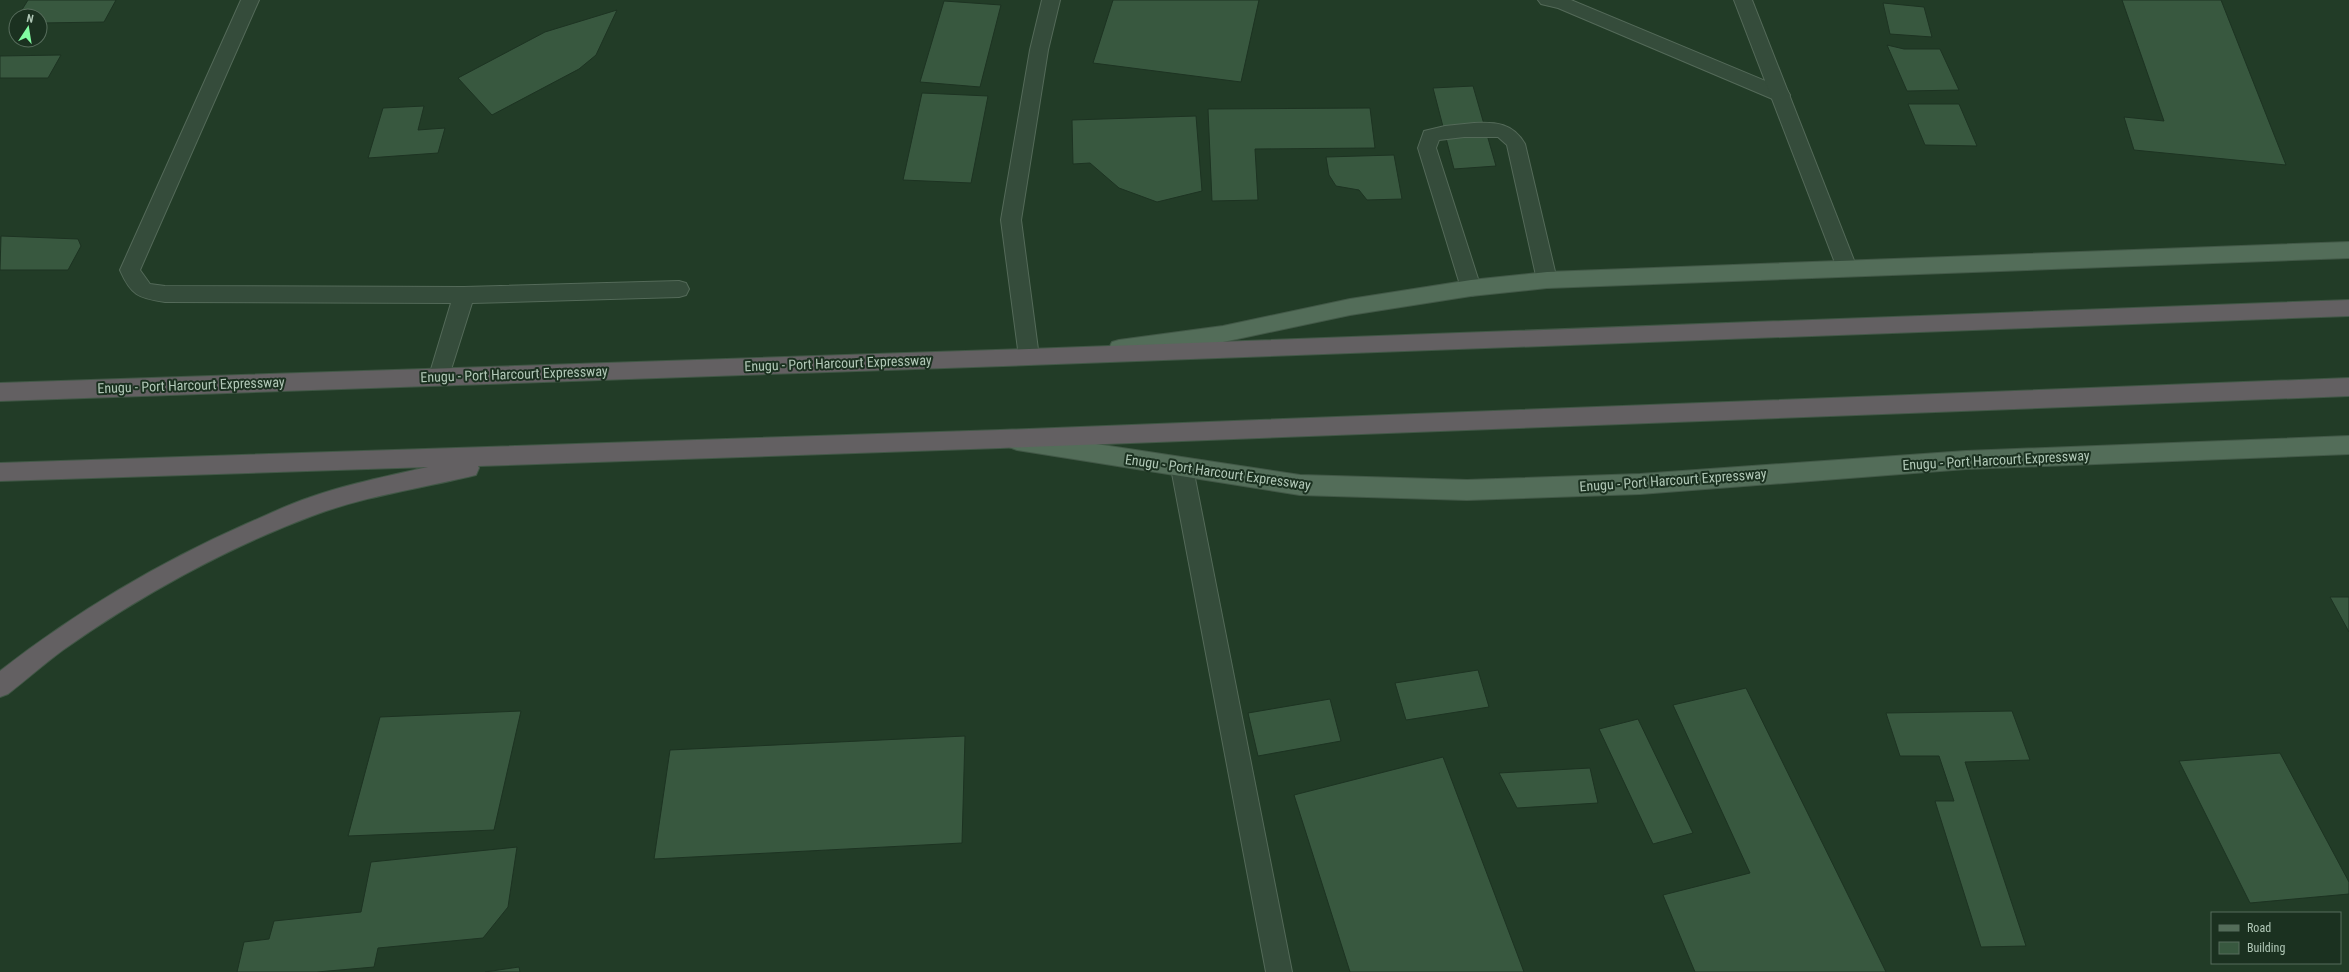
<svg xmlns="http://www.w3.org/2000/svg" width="2349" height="972" font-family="'Roboto Condensed',sans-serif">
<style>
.building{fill:#38583f;stroke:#1d3322}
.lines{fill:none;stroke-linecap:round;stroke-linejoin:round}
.service-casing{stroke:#546a59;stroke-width:2}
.minor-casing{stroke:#546a59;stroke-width:2}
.primary-casing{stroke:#425847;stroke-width:2}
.trunk-casing{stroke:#415746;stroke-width:2}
.service{fill:#354c3b;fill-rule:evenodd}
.minor{fill:#354c3b;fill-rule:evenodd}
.primary{fill:#536d59;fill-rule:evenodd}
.trunk{fill:#636062;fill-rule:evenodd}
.labels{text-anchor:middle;stroke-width:4;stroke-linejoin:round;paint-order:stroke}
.street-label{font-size:14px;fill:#b1c8b7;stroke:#1b3120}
</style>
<rect width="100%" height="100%" fill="#223c27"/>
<!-- building -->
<g class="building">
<path d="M28,0H116L104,22L40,23V16H18Z"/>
<path d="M1113,0H1259L1241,82L1093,63Z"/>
<path d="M2122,0H2221L2286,165L2134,150L2124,117L2164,121Z"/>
<path d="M944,1L1001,5L980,87L920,82Z"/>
<path d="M1883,3L1924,7L1932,37L1890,34Z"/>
<path d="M617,10L596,55L579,69L492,115L458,78L545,32Z"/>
<path d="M1887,45L1904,49H1940L1959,90L1907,91Z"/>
<path d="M61,55L48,78H0V56Z"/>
<path d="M1473,86L1496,166L1454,169L1433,88Z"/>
<path d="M922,93L988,96L971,183L903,180Z"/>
<path d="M1908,104H1959L1977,146L1925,145Z"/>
<path d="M424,106L418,130L445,128L438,153L368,158L383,108Z"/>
<path d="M1370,108L1375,148L1255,149L1258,200L1212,201L1208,109Z"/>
<path d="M1196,116L1202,191L1157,202L1119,188L1090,163L1073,164L1072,120Z"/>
<path d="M1394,155L1402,199L1367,200L1359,190L1336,186L1329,175L1326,157Z"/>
<path d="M1,236L78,239L81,246L68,270H0Z"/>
<path d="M2330,597H2349V632Z"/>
<path d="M1478,670L1489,707L1406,720L1395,683Z"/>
<path d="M1746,688L1886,972H1695L1663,895L1750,873L1673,705Z"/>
<path d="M1330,699L1341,741L1258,756L1248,713Z"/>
<path d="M521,711L494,830L348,836L380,717Z"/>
<path d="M2012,711L2030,760L1965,762L2026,946L1981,947L1935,801H1954L1939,756H1900L1886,713Z"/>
<path d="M1638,719L1693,833L1653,844L1599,729Z"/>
<path d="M965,736L962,843L654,859L670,750Z"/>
<path d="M2280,753L2349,882V894L2250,903L2179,761Z"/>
<path d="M1443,757L1524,972H1350L1294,795Z"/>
<path d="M1590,768L1598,803L1517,808L1499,773Z"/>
<path d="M517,847L508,907L483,938L378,948L374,967L317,972H237L244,942L269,939L274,921L361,912L371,862Z"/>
<path d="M519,967L520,972H485Z"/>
</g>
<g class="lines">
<defs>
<g id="service">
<path d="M241,0H259L140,270L150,284L165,286L464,287L679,281L686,283L689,289L686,295L679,297L472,303L449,376L446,382L439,385L432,382L429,376L451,303L165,302C138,298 131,295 120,270Z"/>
<path d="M1042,0H1060L1048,50L1021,220L1039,357L1036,363L1029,365L1022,363L1019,357L1001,220L1030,50Z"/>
<path d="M1538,0H1571L1787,90L1790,95L1787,100L1781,101L1775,100L1558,8L1541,4Z"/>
<path d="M1474,123C1496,122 1513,123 1525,144L1557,280L1554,286L1547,288L1540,286L1537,280L1507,145L1498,137H1464L1439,140L1436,148L1481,288L1478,294L1471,296L1464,294L1461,288L1418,148L1424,131L1445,126Z"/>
<path d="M1182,459L1190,461L1193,468L1292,972H1266L1171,468L1174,461Z"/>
</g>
<path id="minor" d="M1734,0H1752L1857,268L1854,273L1847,276L1840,273L1837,268Z"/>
<g id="primary">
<path d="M2349,242V258L1547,288L1471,296L1350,315L1223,342L1119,356L1112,354L1109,348L1112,342L1119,340L1223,326L1350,299L1471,280L1547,272Z"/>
<path d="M1017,432L1300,475L1467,480L1640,474L1966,451L2349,436V454L1966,469L1640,494L1467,500L1300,495L1017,450L1009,447L1006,441L1009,435Z"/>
</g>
<g id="trunk">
<path d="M2349,300V316L1029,365L0,401V383L1029,349Z"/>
<path d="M2349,378V396L1000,448L478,466L479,468L476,475L468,477C416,489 362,497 312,516C226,548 138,597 63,650C44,664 26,680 8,694L0,697V671C76,612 158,563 246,524C267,515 287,505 308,498C347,484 388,476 428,467L0,481V463L1000,430Z"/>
</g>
</defs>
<!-- service casing -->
<use href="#service" class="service-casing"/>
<!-- minor casing -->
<use href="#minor" class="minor-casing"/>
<!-- primary casing -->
<use href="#primary" class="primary-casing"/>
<!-- trunk casing -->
<use href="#trunk" class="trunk-casing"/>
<!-- service -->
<use href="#service" class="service"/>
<!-- minor -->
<use href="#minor" class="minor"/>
<!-- primary -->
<use href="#primary" class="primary"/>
<!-- trunk -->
<use href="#trunk" class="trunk"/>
</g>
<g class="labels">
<!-- street labels -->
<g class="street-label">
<text transform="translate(838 363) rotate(-2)" y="5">Enugu - Port Harcourt Expressway</text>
<text transform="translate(514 374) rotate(-2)" y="5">Enugu - Port Harcourt Expressway</text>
<text transform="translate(191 385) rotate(-2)" y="5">Enugu - Port Harcourt Expressway</text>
<text transform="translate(1996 460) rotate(-3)" y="5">Enugu - Port Harcourt Expressway</text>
<text transform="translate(1218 472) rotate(8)" y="5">Enugu - Port Harcourt Expressway</text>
<text transform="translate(1673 480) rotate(-4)" y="5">Enugu - Port Harcourt Expressway</text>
</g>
</g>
<!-- legend -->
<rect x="2211" y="912" width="130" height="52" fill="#1b3120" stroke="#576d5c"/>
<rect x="2219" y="925" width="20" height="6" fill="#536d59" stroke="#576d5c"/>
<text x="2247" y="932" font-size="12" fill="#b1c8b7">Road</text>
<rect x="2219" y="942" width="20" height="12" fill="#38583f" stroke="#576d5c"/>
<text x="2247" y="952" font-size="12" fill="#b1c8b7">Building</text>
<!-- north arrow -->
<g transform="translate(28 28) rotate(12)"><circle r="19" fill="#1b3120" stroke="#576d5c"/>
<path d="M0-3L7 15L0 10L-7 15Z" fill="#82fca2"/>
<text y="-6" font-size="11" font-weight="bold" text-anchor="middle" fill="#b1c8b7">N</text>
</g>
</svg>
